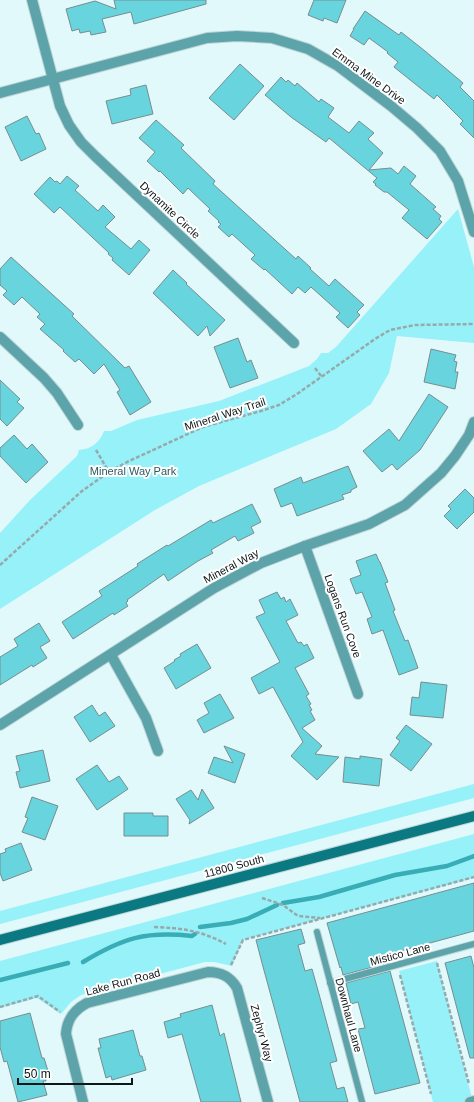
<svg xmlns="http://www.w3.org/2000/svg" width="474" height="1102" font-family="Arial,sans-serif">
<style>
.green{fill:#97f1f9}
.lines{fill:none;stroke-linecap:round;stroke-linejoin:round}
.stream{stroke:#39adb6;stroke-width:4.5}
.building{fill:#68d5de;stroke:#778d8f}
.service-casing{stroke:#bfd5d7;stroke-width:8}
.minor-casing{stroke:#bfd5d7;stroke-width:12}
.secondary-casing{stroke:#bfd5d7;stroke-width:12}
.path{stroke:#97a9ab;stroke-width:2.5;stroke-dasharray:4 2;stroke-linecap:butt}
.service{stroke:#5da4aa;stroke-width:6}
.minor{stroke:#5da4aa;stroke-width:10}
.secondary{stroke:#0a7981;stroke-width:10}
.labels{text-anchor:middle;stroke-width:4;stroke-linejoin:round;paint-order:stroke}
.street-label{font-size:11px;fill:#0e1617;stroke:#fff}
.park-label{font-size:11px;fill:#2b5b5f;stroke:#fff}
</style>
<rect width="100%" height="100%" fill="#e1f9fb"/>
<!-- green -->
<g class="green">
<path d="M458,209L474,267V343L397,336L389,373L371,404L336,429L199,486L155,510L0,609V533L30,500L77,456L79,450C92,449 100,442 104,431H111L137,420L219,401L309,366L317,359L321,353H328L336,347Z"/>
<path d="M474,784V798L0,924V911Z"/>
<path d="M474,834V878L243,940L232,966L214,962H205L81,995L71,1002L61,1014L37,998L0,1008V961Z"/>
<path d="M437,961L473,1102H433L399,971Z"/>
</g>
<g class="lines">
<!-- stream -->
<g class="stream">
<path d="M283,903L319,897L395,875L447,866L474,856"/>
<path d="M200,927L231,923L247,919L277,905"/>
<path d="M83,962C123,938 145,931 192,936L195,934"/>
<path d="M0,980L68,963"/>
</g>
</g>
<!-- building -->
<g class="building">
<path d="M114,0H206V4L134,24L131,12L102,19L106,32L91,35L90,31L80,33L79,29L72,31L66,9L95,1L116,9Z"/>
<path d="M314,0H346L337,23L324,18L323,21L308,15Z"/>
<path d="M365,11L399,35L401,32L425,51L463,83L460,87L474,101V138L460,124L463,121L437,95L434,99L394,67L398,62L387,53L388,52L369,38L364,45L350,36L354,29H353Z"/>
<path d="M240,64L264,86L234,120L209,98Z"/>
<path d="M281,77L286,82L288,80L295,86L297,83L319,102L321,99L334,108L328,117L349,133L359,121L374,133L368,139L383,153L369,170L391,168L398,174L404,166L416,176L410,184L436,207L433,209L441,216L439,219L442,222L427,239L402,218L409,210L387,192H384L375,185L376,184L373,182L377,178L329,138L326,142L291,117L265,95Z"/>
<path d="M146,85L153,114L112,124L106,101L131,95L130,89Z"/>
<path d="M27,116L36,134L39,133L46,149L21,161L5,127Z"/>
<path d="M156,120L184,145L181,148L215,181L213,184L296,259L298,256L311,268L310,269L329,286L335,279L364,305L357,312L360,315L348,328L336,317L340,313L311,287L305,293L298,287L292,294L265,269L264,270L251,259L255,255L232,234L229,237L218,227L221,224L218,222L219,221L208,211L210,209L188,188L183,194L160,171L159,172L147,161L155,152L139,138Z"/>
<path d="M67,176L79,186L75,190L98,211L103,205L115,217L105,227L131,249L139,240L150,250L129,275L112,260L113,258L108,254L109,253L60,207L54,213L34,194L50,177L55,182L57,181L60,184Z"/>
<path d="M11,257L74,314L72,316L125,368L129,366L151,402L130,415L117,392L120,390L104,364L94,374L79,359L75,362L63,351L64,350L40,329L45,324L37,317L40,314L22,297L14,305L3,295L7,291L0,285V269Z"/>
<path d="M173,270L187,283L186,284L225,320L210,336L207,326L198,336L153,293Z"/>
<path d="M238,338L247,362L251,360L258,378L230,388L214,347Z"/>
<path d="M431,349L456,355L454,361L457,362L455,372H458L455,389L424,382Z"/>
<path d="M0,380L20,399L17,402L24,408L7,426L0,419Z"/>
<path d="M429,394L448,407L420,450L397,470L392,464L382,472L363,451L389,429L399,441Z"/>
<path d="M14,435L27,449L32,444L48,462L26,483L0,456V448Z"/>
<path d="M348,466L357,487L351,490V492L342,495L344,499L297,516L292,503L281,507L274,489L301,477L303,483Z"/>
<path d="M465,489L474,498V512L457,529L444,516L451,509L448,506Z"/>
<path d="M252,504L261,522L251,527L254,533L238,541L235,536L211,550L213,553L198,561L168,581L164,574L127,600L128,601L126,603L128,606L114,615L113,613L73,639L62,622L102,596L99,591L138,566L137,564L167,545L168,546L211,520L213,523Z"/>
<path d="M376,554L379,561L380,562L388,582L385,583L395,610L393,611L405,641L408,640L418,668L399,675L383,630L372,634L367,619L372,617L362,592L356,594L350,579L361,575L356,561Z"/>
<path d="M277,592L281,599L284,597L286,602L290,599L298,615L286,621L298,643L301,642L304,646L307,644L314,658L295,668L309,694L306,696L311,704L309,705L312,710L310,711L315,720L302,728L322,746L315,754L339,757L317,780L291,756L303,742L273,687L259,694L251,678L280,662L256,617L265,613L259,600Z"/>
<path d="M39,623L50,641L40,647L47,658L33,667L32,665L0,685V657L18,646L14,639Z"/>
<path d="M197,644L211,668L176,689L164,668L175,661L174,660L181,656L180,654Z"/>
<path d="M421,682L447,685L443,718L410,715L412,697L419,698Z"/>
<path d="M220,694L234,718L204,733L197,720L209,713L204,703Z"/>
<path d="M92,705L99,716L105,712L115,726L90,742L74,717Z"/>
<path d="M406,725L432,744L411,771L390,755L400,741L396,738Z"/>
<path d="M224,746L245,754L235,783L208,773L214,757L233,763Z"/>
<path d="M43,750L50,781L20,788L16,772L20,771L16,756Z"/>
<path d="M360,756L382,759L379,786L343,782L345,757L360,759Z"/>
<path d="M97,765L109,782L119,776L128,789L97,810L76,779Z"/>
<path d="M202,789L214,808L189,824L190,820L176,799L191,790L198,800Z"/>
<path d="M32,797L58,806L45,840L22,832L28,818L25,817Z"/>
<path d="M124,813H153V816H168V836H124Z"/>
<path d="M21,843L32,870L3,881L0,873V854L6,852L5,849Z"/>
<path d="M474,883V931L386,955L388,963L343,975L341,967L340,968L327,923Z"/>
<path d="M301,929L305,943L298,945L305,971L312,969L319,994L337,1061L330,1063L337,1089L344,1087L348,1102H300L262,963L256,940Z"/>
<path d="M471,956L474,968V1058H470L445,963Z"/>
<path d="M390,971L420,1083L375,1094L358,1029L365,1028L358,1002L351,1004L346,983Z"/>
<path d="M212,1005L220,1036L224,1033L241,1102H201L182,1034L168,1038L164,1022L181,1017L180,1014Z"/>
<path d="M30,1013L42,1058H44L48,1071L44,1073L46,1081H43L47,1095L18,1102L7,1061L4,1062L0,1047V1021Z"/>
<path d="M133,1030L140,1056H142L146,1070L112,1080L111,1076L106,1078L98,1048H101L99,1039Z"/>
</g>
<g class="lines">
<defs>
<g id="service">
<path d="M317,932L362,1102"/>
<path d="M330,983L474,944"/>
</g>
<g id="minor">
<path d="M32,0L60,106L69,125L81,142L95,156L294,343"/>
<path d="M0,93L207,38L237,36L272,38L308,49L338,66L391,106L417,128L440,151L458,181L474,232"/>
<path d="M0,337L44,378L57,393L78,425"/>
<path d="M305,546L358,694"/>
<path d="M111,655L146,718L158,751"/>
<path d="M0,725L214,588L261,563L305,546L369,524L405,505L441,473L455,456L469,435L474,422"/>
<path d="M83,1102L66,1034C67,1019 74,1010 87,1003L208,972C221,972 230,976 237,988L268,1102"/>
<path d="M470,1102L474,1101"/>
</g>
<path id="secondary" d="M0,940L474,816"/>
</defs>
<!-- service casing -->
<use href="#service" class="service-casing"/>
<!-- minor casing -->
<use href="#minor" class="minor-casing"/>
<!-- secondary casing -->
<use href="#secondary" class="secondary-casing"/>
<!-- path -->
<g class="path">
<path d="M315,368L322,377"/>
<path d="M96,450L109,472"/>
<path d="M0,565L82,491L109,472L129,461L203,427L261,411L279,405L297,394L375,339L390,330L415,325L474,324"/>
<path d="M262,898L283,905L298,916L320,918"/>
<path d="M154,927C182,928 202,931 226,944"/>
<path d="M437,963L469,1084"/>
<path d="M231,965L243,940L474,877"/>
<path d="M400,975L431,1094"/>
<path d="M0,1007L38,996L60,1012"/>
</g>
<!-- service -->
<use href="#service" class="service"/>
<!-- minor -->
<use href="#minor" class="minor"/>
<!-- secondary -->
<use href="#secondary" class="secondary"/>
</g>
<g class="labels">
<!-- street labels -->
<g class="street-label">
<text transform="translate(369 76) rotate(36)" y="4">Emma Mine Drive</text>
<text transform="translate(170 210) rotate(43)" y="4">Dynamite Circle</text>
<text transform="translate(225 414) rotate(-18)" y="4">Mineral Way Trail</text>
<text transform="translate(231 566) rotate(-28)" y="4">Mineral Way</text>
<text transform="translate(343 616) rotate(70)" y="4">Logans Run Cove</text>
<text transform="translate(234 866) rotate(-15)" y="4">11800 South</text>
<text transform="translate(400 954) rotate(-15)" y="4">Mistico Lane</text>
<text transform="translate(123 982) rotate(-15)" y="4">Lake Run Road</text>
<text transform="translate(349 1015) rotate(75)" y="4">Downhaul Lane</text>
<text transform="translate(262 1033) rotate(75)" y="4">Zephyr Way</text>
</g>
<!-- park labels -->
<g class="park-label">
<text x="133" y="475">Mineral Way Park</text>
</g>
</g>
<!-- scale -->
<path d="M18 1078v6h114v-6" fill="none" stroke="#0e1617" stroke-width="2"/>
<text x="24" y="1078" font-size="12" fill="#0e1617" stroke="#ffffff" stroke-width="3" paint-order="stroke">50 m</text>
</svg>
